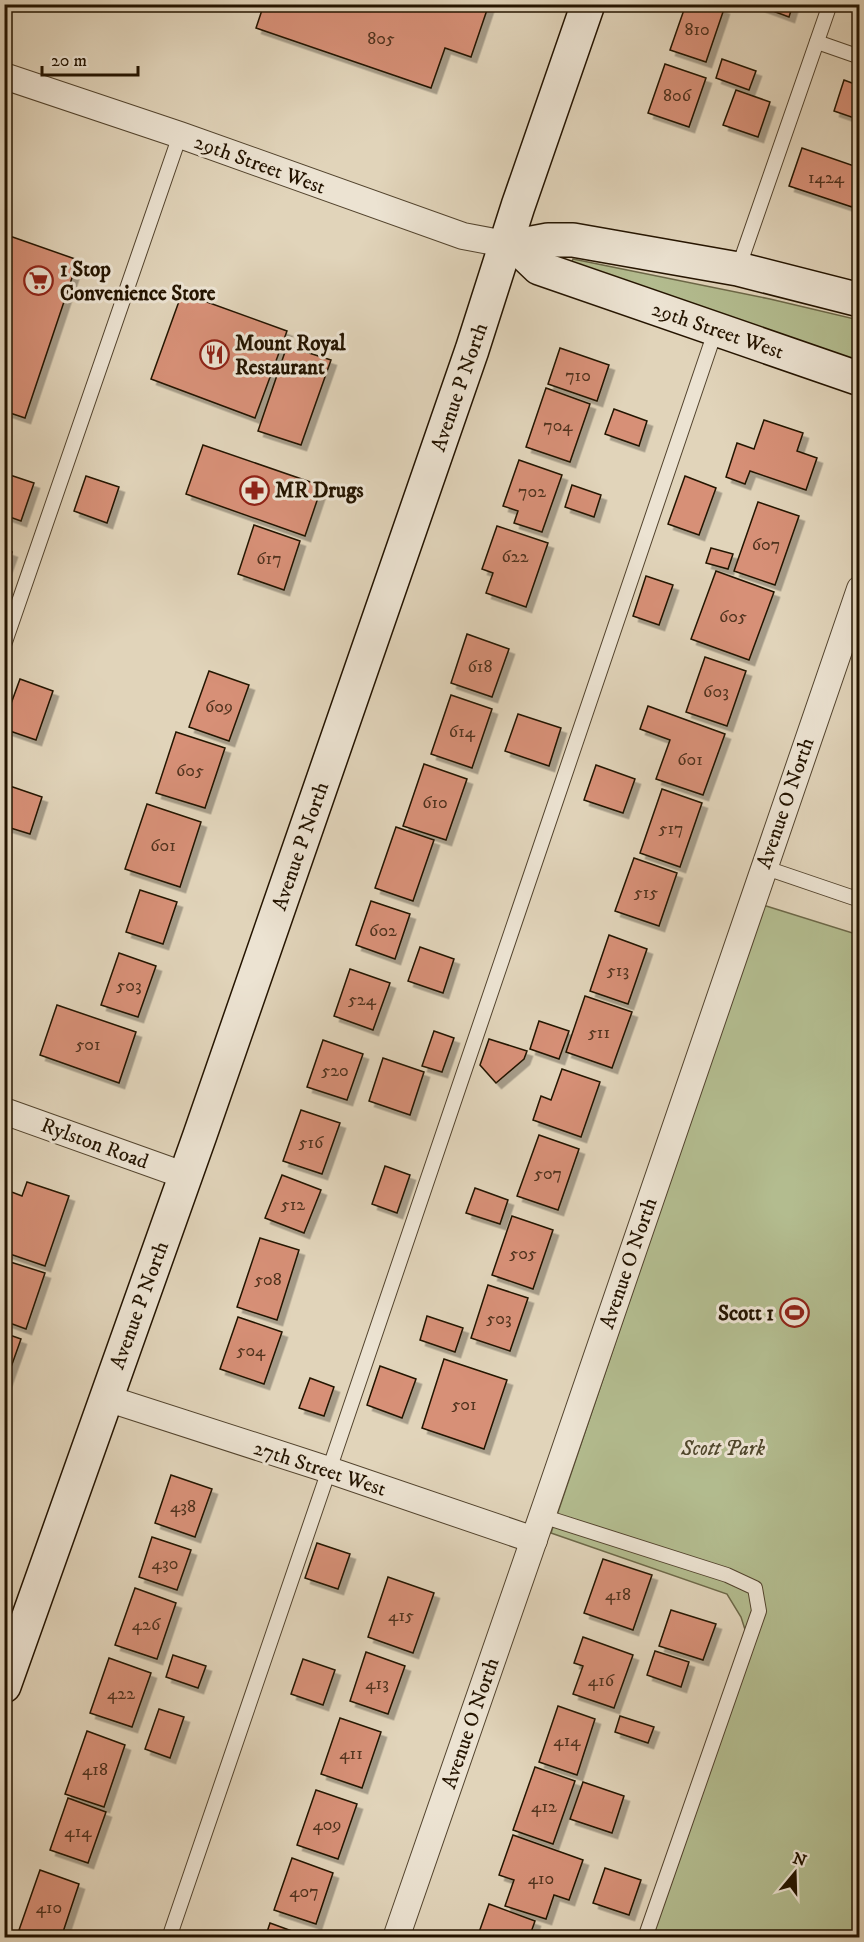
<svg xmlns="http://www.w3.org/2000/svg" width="864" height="1942" font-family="'IM FELL DW Pica',serif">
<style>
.green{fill:#b3bc8f;stroke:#6c6848;stroke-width:1.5}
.building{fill:#d79077;stroke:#241400;stroke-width:1.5;filter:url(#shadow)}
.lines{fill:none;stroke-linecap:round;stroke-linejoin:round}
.lane-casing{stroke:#53442e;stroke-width:16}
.street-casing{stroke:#53442e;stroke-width:28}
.secondary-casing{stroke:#241400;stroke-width:36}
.lane{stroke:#ece3d2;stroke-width:14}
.street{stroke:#ece3d2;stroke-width:26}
.secondary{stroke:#ece3d2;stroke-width:33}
.labels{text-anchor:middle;stroke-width:6;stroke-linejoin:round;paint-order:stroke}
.number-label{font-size:18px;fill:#51331e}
.street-label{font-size:21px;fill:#241400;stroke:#ece3d2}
.poi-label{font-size:21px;font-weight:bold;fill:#241400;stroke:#ece3d2;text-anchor:start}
.park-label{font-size:21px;font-style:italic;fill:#4f462b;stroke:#ece3d2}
</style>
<defs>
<filter id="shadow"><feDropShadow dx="5.5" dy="5.5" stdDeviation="0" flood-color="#0004"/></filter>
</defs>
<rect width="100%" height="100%" fill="#e1d4ba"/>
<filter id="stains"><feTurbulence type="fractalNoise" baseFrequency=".00333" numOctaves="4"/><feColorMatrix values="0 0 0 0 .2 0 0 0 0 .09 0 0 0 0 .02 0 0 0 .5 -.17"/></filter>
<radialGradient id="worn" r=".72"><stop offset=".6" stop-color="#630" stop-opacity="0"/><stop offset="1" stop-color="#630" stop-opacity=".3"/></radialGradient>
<!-- green -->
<g class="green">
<path d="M573,259L770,299L859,320V365L570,266Z"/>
<path d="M763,905L859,935V1937H651L748,1639L741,1617L727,1594L551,1533Z"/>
</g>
<!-- building -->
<g class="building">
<path d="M264,4H489L471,57L445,48L431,88L256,28Z"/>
<path d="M686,4H711L724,9L706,62L670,50Z"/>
<path d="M754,4H793L789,17Z"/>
<path d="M722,59L756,71L749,90L716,78Z"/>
<path d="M665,64L706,78L689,127L648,113Z"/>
<path d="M844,80L860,86V120L834,111Z"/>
<path d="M736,90L770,102L758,137L723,125Z"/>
<path d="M802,148L860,168V185L852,207L789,186Z"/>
<path d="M4,234L78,260L25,418L4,411Z"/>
<path d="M182,293L287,331L255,418L151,379Z"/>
<path d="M287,346L331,360L301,445L258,431Z"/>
<path d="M560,348L609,365L597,401L548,384Z"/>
<path d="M546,388L590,404L570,462L526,447Z"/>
<path d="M614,409L647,421L639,446L605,434Z"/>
<path d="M764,420L803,433L797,451L817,458L806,490L750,471L745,484L726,477L737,443L754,449Z"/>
<path d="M203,445L322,486L305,536L186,494Z"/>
<path d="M519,460L562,475L542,532L514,523L518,511L503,506Z"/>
<path d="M4,473L34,483L21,521L4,515Z"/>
<path d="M86,476L119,487L107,523L74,511Z"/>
<path d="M685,476L716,488L699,535L668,524Z"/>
<path d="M572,485L601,495L594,517L565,507Z"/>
<path d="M758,502L799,516L775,585L734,571Z"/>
<path d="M254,525L300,541L284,590L238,574Z"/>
<path d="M497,526L548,543L526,607L486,593L493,573L482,569Z"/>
<path d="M711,548L733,554L728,569L706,563Z"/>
<path d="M4,549L12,552L4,574Z"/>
<path d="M716,571L774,592L749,660L691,639Z"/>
<path d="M646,576L673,585L659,625L633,616Z"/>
<path d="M467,634L509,649L492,697L451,683Z"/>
<path d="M705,657L746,671L727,726L686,712Z"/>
<path d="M209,671L249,685L229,741L189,727Z"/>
<path d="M20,679L53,691L36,740L4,729V723Z"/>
<path d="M451,695L492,709L472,768L431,754Z"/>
<path d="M648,706L725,734L703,795L656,779L670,740L640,729Z"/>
<path d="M518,714L561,728L549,766L505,751Z"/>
<path d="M176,732L225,748L205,808L156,793Z"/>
<path d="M424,764L467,779L446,840L403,826Z"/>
<path d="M596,765L635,779L623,813L584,800Z"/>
<path d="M4,784L42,797L30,834L4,826Z"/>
<path d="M662,789L702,803L680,867L640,853Z"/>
<path d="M147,804L201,822L180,887L125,869Z"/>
<path d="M396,827L434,840L413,901L375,888Z"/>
<path d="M634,858L677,873L659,926L615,911Z"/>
<path d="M140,890L177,902L163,944L126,932Z"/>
<path d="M371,901L410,914L395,959L356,945Z"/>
<path d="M609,935L647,949L628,1004L590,991Z"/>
<path d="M420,947L454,959L443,993L408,981Z"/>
<path d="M119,953L156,966L138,1017L101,1005Z"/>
<path d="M350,969L390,983L373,1030L334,1016Z"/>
<path d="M585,996L632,1012L612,1068L566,1052Z"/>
<path d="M57,1005L136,1032L119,1083L40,1055Z"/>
<path d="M539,1021L569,1031L559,1059L530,1049Z"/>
<path d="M434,1031L454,1038L442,1072L422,1066Z"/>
<path d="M489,1039L527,1051L524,1059L496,1083L480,1065Z"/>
<path d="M323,1040L363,1054L347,1100L307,1087Z"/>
<path d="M383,1058L424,1072L410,1115L369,1101Z"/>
<path d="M562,1069L600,1082L581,1137L533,1120L541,1096L551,1100Z"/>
<path d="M301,1110L340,1123L322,1174L283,1161Z"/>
<path d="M539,1135L579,1149L558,1210L517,1196Z"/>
<path d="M385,1166L410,1175L397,1213L372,1204Z"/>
<path d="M282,1175L321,1190L304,1233L265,1218Z"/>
<path d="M27,1182L69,1196L45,1266L4,1252V1189L22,1196Z"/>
<path d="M475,1188L508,1200L500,1224L466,1213Z"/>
<path d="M512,1216L553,1230L533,1289L492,1275Z"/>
<path d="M260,1238L299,1250L277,1320L237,1307Z"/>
<path d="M4,1260L45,1273L26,1329L4,1321Z"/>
<path d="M488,1285L528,1298L510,1351L471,1338Z"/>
<path d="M427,1316L463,1328L455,1352L420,1340Z"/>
<path d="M238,1317L282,1332L264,1384L220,1369Z"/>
<path d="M4,1333L21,1339L4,1387Z"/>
<path d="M444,1359L507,1380L484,1449L422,1428Z"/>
<path d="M380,1366L416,1379L402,1418L367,1405Z"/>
<path d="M310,1378L334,1387L324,1416L299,1408Z"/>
<path d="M171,1475L212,1489L195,1537L155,1523Z"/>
<path d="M152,1537L191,1550L177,1590L139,1577Z"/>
<path d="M317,1543L350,1554L338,1589L305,1578Z"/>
<path d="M603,1559L652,1575L633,1630L584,1613Z"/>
<path d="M388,1577L434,1593L413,1653L368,1637Z"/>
<path d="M135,1588L176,1603L157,1659L115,1645Z"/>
<path d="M671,1610L716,1624L703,1660L659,1646Z"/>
<path d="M583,1637L633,1655L614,1708L573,1694L583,1666L574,1663Z"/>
<path d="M655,1651L689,1662L681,1687L647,1675Z"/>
<path d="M366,1652L405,1666L388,1714L350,1701Z"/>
<path d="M173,1655L206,1666L198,1688L166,1677Z"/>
<path d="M109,1658L151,1673L132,1727L90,1713Z"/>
<path d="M303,1659L335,1670L323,1705L291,1694Z"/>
<path d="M558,1706L595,1719L577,1775L539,1762Z"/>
<path d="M159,1709L184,1717L170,1758L145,1749Z"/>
<path d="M620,1716L654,1727L648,1743L615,1732Z"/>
<path d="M340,1718L381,1732L362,1788L321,1774Z"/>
<path d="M87,1731L125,1745L104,1807L65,1794Z"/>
<path d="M535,1767L575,1781L553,1844L513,1830Z"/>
<path d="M583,1782L624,1796L612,1833L570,1819Z"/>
<path d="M316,1790L357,1804L338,1859L297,1845Z"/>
<path d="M68,1798L106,1812L88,1863L50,1850Z"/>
<path d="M513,1835L583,1860L569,1900L554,1895L546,1919L505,1906L514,1880L499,1875Z"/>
<path d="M292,1858L333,1873L316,1924L274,1910Z"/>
<path d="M605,1868L641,1880L629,1915L593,1903Z"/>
<path d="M40,1870L79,1884L61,1938H40L19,1930Z"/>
<path d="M489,1904L535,1921L529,1938H477Z"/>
<path d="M270,1923L311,1938H265Z"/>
</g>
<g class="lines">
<defs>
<g id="lane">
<path d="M817,42L860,57"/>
<path d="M738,269L830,4"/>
<path d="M4,645L180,135"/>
<path d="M763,867L860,900"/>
<path d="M542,1516L727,1575L755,1588L759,1611L645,1938"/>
<path d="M169,1938L329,1470L716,329"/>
</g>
<g id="street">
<path d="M4,76L180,135L463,236L516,246"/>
<path d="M4,1111L186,1176"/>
<path d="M106,1398L329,1470L534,1540"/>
<path d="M396,1938L548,1499L860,589"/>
</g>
<g id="secondary">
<path d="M516,246L539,268L860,379"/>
<path d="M516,246L548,240H573L738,269L860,300"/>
<path d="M4,1686L200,1135L472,350L518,206L588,4"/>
</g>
</defs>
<!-- lane casing -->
<use href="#lane" class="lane-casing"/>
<!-- street casing -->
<use href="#street" class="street-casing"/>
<!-- secondary casing -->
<use href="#secondary" class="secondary-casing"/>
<!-- lane -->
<use href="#lane" class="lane"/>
<!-- street -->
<use href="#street" class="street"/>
<!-- secondary -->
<use href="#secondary" class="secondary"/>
</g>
<!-- icons -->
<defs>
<symbol id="supermarket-ring" viewBox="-11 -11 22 22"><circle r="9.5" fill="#ece3d2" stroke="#8f2418" stroke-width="1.5"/><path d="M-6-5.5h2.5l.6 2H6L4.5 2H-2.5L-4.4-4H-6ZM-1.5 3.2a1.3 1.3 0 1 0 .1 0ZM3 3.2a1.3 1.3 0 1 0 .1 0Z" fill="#8f2418"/></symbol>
<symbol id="restaurant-ring" viewBox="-11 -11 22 22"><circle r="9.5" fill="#ece3d2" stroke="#8f2418" stroke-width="1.5"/><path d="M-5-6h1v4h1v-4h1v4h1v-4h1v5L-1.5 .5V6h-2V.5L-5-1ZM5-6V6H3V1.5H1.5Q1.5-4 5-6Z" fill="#8f2418"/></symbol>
<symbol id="pharmacy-ring" viewBox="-11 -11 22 22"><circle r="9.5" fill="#ece3d2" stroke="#8f2418" stroke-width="1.5"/><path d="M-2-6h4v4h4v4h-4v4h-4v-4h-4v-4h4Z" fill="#8f2418"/></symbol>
<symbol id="stadium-ring" viewBox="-11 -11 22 22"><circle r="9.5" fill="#ece3d2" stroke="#8f2418" stroke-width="1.5"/><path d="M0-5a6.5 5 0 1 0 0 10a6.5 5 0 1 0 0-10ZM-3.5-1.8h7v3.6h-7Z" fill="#8f2418"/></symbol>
</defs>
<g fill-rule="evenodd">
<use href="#supermarket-ring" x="22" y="264" width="33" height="33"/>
<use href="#restaurant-ring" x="198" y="338" width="33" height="33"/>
<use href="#pharmacy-ring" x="238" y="474" width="33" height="33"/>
<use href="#stadium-ring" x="778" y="1296" width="33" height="33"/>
</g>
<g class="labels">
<!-- number labels -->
<g class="number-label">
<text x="697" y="35">810</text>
<text x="381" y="44">805</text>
<text x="677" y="101">806</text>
<text x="826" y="183">1424</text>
<text x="578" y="381">710</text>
<text x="558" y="431">704</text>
<text x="532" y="497">702</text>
<text x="766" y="550">607</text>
<text x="515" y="562">622</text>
<text x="269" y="564">617</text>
<text x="733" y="622">605</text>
<text x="480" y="672">618</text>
<text x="716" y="697">603</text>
<text x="219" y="712">609</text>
<text x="462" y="737">614</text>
<text x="690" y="765">601</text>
<text x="190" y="776">605</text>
<text x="435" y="808">610</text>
<text x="671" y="834">517</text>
<text x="163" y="851">601</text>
<text x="646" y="898">515</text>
<text x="383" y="936">602</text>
<text x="618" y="976">513</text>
<text x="129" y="991">503</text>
<text x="362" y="1005">524</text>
<text x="599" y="1038">511</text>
<text x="88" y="1050">501</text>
<text x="335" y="1076">520</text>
<text x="311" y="1148">516</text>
<text x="548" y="1179">507</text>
<text x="293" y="1210">512</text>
<text x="523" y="1259">505</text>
<text x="268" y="1285">508</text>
<text x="499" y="1324">503</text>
<text x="251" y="1356">504</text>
<text x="464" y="1410">501</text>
<text x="183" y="1512">438</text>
<text x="165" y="1569">430</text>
<text x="618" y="1600">418</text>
<text x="401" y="1621">415</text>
<text x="146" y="1630">426</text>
<text x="601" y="1686">416</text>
<text x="377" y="1689">413</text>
<text x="121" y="1699">422</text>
<text x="567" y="1746">414</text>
<text x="351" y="1759">411</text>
<text x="95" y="1775">418</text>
<text x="544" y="1812">412</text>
<text x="327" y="1830">409</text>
<text x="78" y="1837">414</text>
<text x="541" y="1884">410</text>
<text x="304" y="1897">407</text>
<text x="49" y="1913">410</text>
</g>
<!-- street labels -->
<g class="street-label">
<text transform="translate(260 164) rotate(20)" y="7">29th Street West</text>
<text transform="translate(718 330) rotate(19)" y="7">29th Street West</text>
<text transform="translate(459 387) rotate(-71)" y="7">Avenue P North</text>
<text transform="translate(785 803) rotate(-71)" y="7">Avenue O North</text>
<text transform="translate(300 846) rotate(-71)" y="7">Avenue P North</text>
<text transform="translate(95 1143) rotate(20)" y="7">Rylston Road</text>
<text transform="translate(628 1263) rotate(-71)" y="7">Avenue O North</text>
<text transform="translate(139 1305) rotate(-70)" y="7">Avenue P North</text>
<text transform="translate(320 1468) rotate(18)" y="7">27th Street West</text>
<text transform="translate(470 1723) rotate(-71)" y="7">Avenue O North</text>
</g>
<!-- poi labels -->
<g class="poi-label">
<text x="60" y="276">1 Stop<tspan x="60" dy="24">Convenience Store</tspan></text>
<text x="235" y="350">Mount Royal<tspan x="235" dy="24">Restaurant</tspan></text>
<text x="275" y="497">MR Drugs</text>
<text x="774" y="1320" text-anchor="end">Scott 1</text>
</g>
<!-- park labels -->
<g class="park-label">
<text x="723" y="1455">Scott Park</text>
</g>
</g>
<!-- margin -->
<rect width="864" height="1942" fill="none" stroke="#e1d4ba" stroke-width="24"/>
<rect x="6" y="6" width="852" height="1930" fill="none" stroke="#241400" stroke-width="3"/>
<rect x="12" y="12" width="840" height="1918" fill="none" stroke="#241400" stroke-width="1.5"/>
<!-- north arrow -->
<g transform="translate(795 1873) rotate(19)" stroke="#ece3d2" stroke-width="4.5" paint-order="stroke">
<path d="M0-4.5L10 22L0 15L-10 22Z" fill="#241400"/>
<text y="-9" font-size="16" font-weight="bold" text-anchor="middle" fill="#241400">N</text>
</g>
<!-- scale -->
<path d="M42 66v9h96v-9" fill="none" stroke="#241400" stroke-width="3"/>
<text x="51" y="66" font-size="18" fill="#241400" stroke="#ece3d2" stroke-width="4.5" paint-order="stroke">20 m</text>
<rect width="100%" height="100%" filter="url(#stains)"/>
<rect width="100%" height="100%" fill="url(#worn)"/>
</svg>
